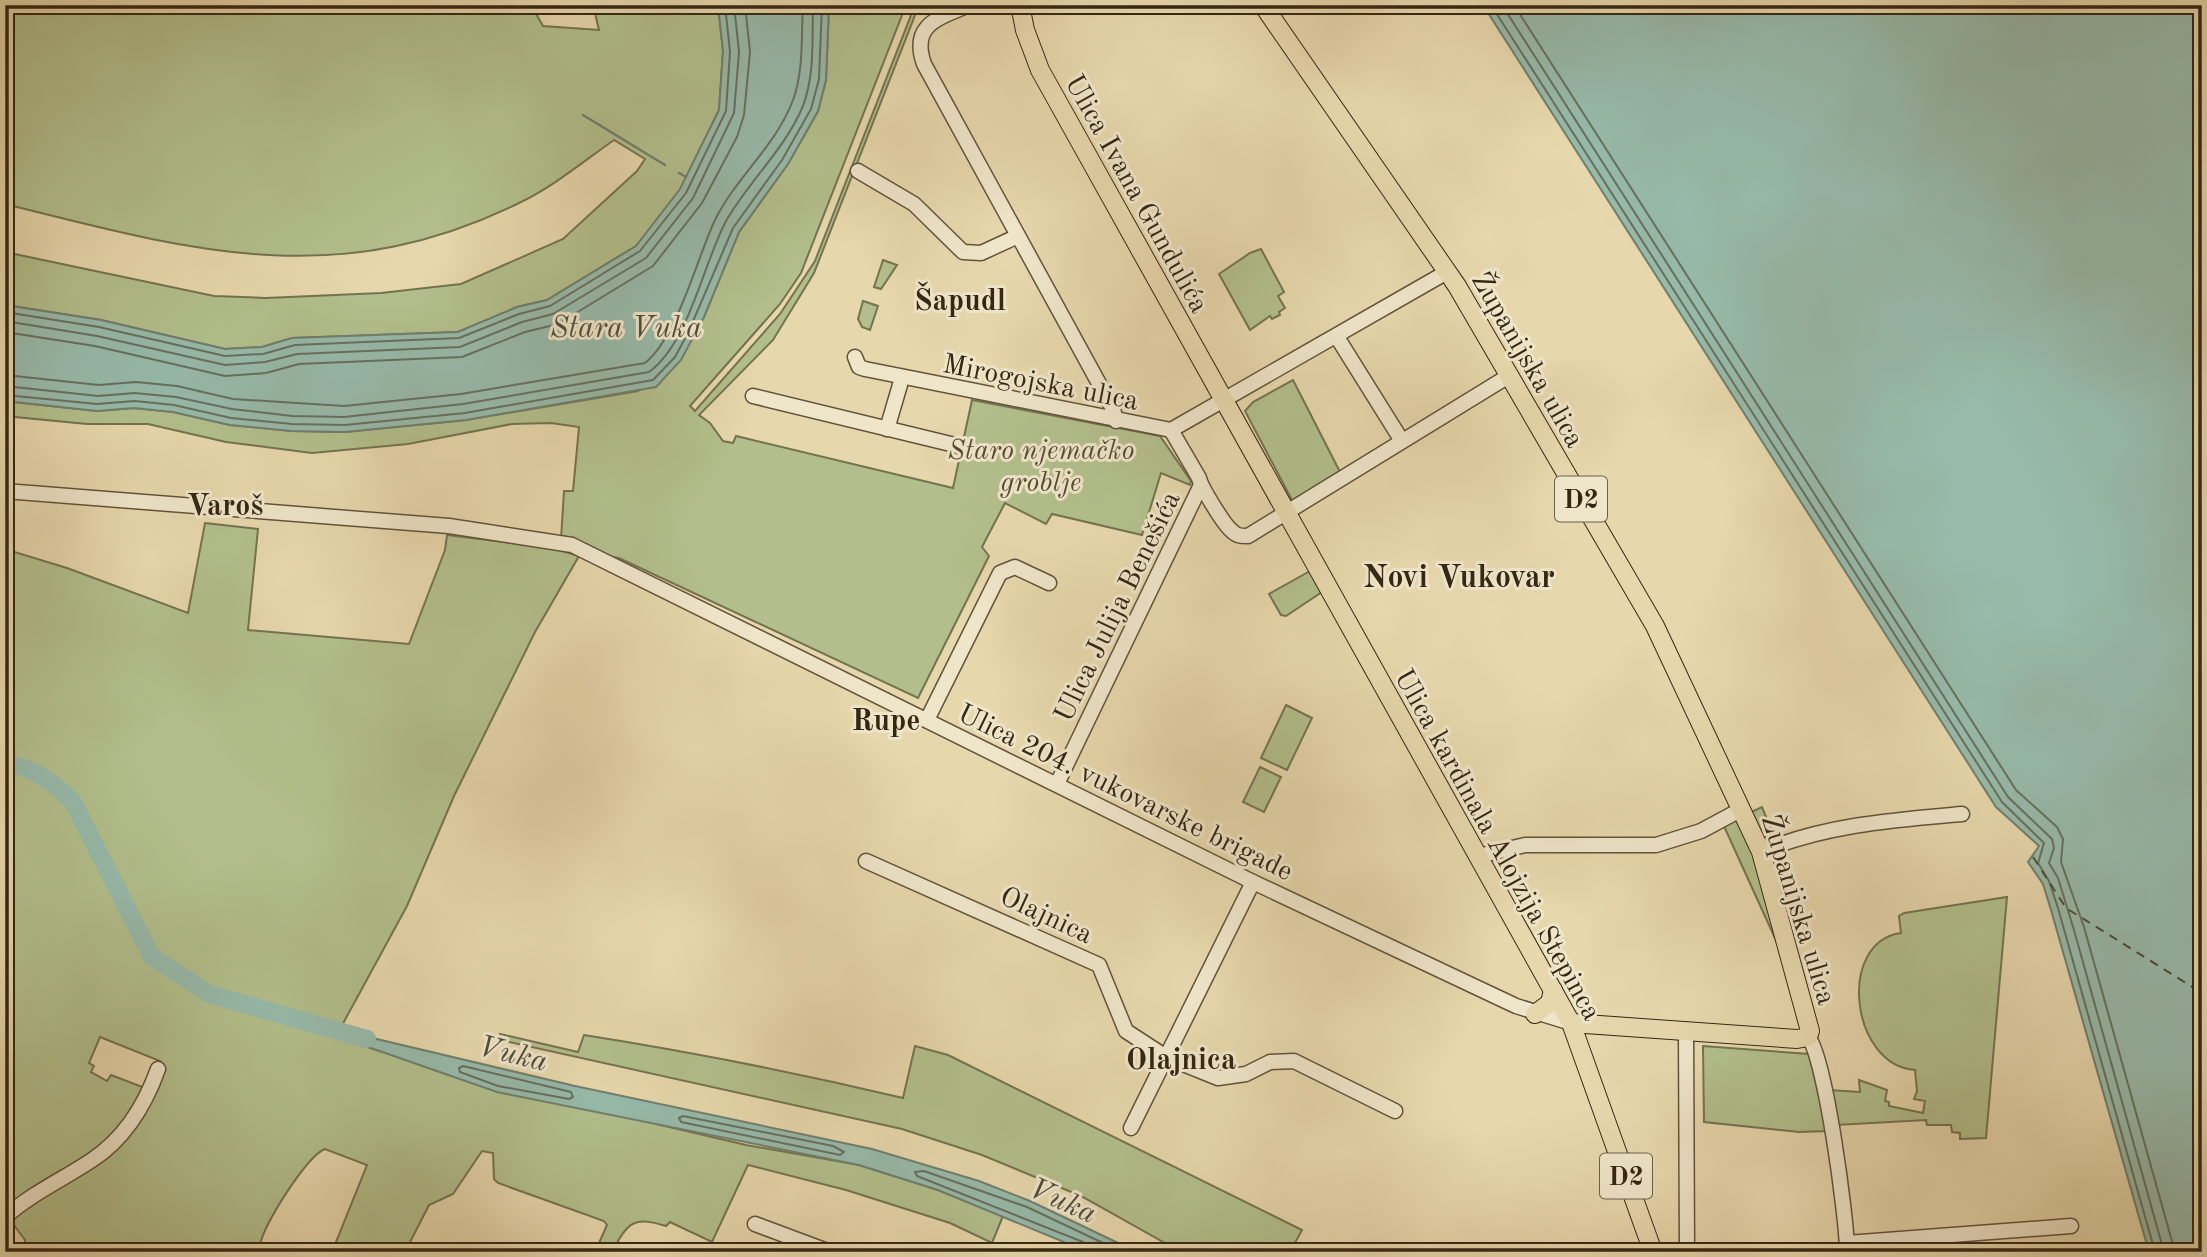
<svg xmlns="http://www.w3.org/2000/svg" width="2207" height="1257" font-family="'Old Standard TT',serif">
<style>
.green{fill:#b2bf8c;stroke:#747350;stroke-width:2;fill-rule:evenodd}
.water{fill:#97baaa;stroke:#707f6e;stroke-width:2}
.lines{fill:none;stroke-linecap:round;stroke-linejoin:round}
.shore{stroke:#66705f;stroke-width:2}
.stream{stroke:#707f6e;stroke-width:2.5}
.river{stroke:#97baaa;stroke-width:18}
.ferry{stroke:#4e4c3a;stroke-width:2;stroke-dasharray:9 7;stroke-linecap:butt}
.minor-casing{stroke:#62533a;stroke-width:17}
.major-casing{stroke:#352714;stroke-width:20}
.minor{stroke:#efe5c9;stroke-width:14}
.major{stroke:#e7d7ac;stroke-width:18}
.labels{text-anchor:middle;stroke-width:6;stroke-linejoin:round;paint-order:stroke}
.shield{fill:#efe5c9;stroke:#6d604a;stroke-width:2}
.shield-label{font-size:26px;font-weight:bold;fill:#352714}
.street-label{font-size:28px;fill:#352714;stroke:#efe5c9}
.park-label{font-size:28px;font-style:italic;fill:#544d32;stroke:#efe5c9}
.neighbourhood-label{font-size:30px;font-weight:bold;fill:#352714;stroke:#efe5c9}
.water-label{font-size:30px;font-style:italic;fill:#4e4c3a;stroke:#efe5c9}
.quarter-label{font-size:32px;font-weight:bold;fill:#352714;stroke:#efe5c9}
</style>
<rect width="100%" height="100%" fill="#e7d7ac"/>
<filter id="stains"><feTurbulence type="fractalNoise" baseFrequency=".00286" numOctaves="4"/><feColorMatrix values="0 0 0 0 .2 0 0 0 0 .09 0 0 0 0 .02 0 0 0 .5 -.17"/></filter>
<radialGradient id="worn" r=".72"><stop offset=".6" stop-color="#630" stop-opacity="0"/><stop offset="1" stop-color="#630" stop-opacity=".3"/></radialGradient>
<!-- green -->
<g class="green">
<path d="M5,5H531L543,26L599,30L593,5H718L723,51L719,110L680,190L636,246L547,300L517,307L458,332L292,338L262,347L225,349L101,320L5,305V252L214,296L266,298L381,293L461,284L563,239L637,171L645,159L614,140C584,161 554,186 521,202C338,293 192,251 5,204Z"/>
<path d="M829,5H906L801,273L780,304L690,406L695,411L780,314L815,261L915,5H919L814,273L773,340L699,415L710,423L723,441L733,443L736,436L953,488L972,400L1160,436L1191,481L1190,485L1161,473L1142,535L1052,514L1046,524L1005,503L982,547L989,556L918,698L619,558L598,555L561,539L564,491H573L579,427L551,423L512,424L408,444L312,453L226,442L148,424H87L5,416V401L97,411L134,408L173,412L230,425L291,431L345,432L466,420L638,391L704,317L739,232L788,164L818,111L826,80Z"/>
<path d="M1261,249L1284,292L1278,296L1285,308L1279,312L1280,315L1272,319L1270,316L1250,330L1219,274L1250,253Z"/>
<path d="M883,260L897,265L881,289L874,287Z"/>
<path d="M863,301L878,306L870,330L862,327L858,319Z"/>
<path d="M1293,380L1340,472L1294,504L1245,411L1253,402Z"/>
<path d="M205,523L258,529L248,630L409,644L445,550L447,535L552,548L579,556L535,632L454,796L407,906L340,1029L368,1047L635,1119L746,1145L859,1165L938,1190L1003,1216L992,1243L950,1223L846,1190L748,1165L712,1242L670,1222L666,1226C633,1216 628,1222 612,1252H595L607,1225L604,1221L498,1183L494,1179L493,1153L482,1151L453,1194L429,1205L405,1252H332L367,1165L325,1149C307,1156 263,1225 260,1245L267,1252H182L180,1247L171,1252H25V1240L5,1213V549L67,568L188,613ZM100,1037L160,1061L150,1090L111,1075L107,1081L91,1072L94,1066L89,1063Z"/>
<path d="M1310,571L1322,592L1286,616L1281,615L1269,594Z"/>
<path d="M1286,705L1312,718L1287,770L1261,758Z"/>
<path d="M1260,767L1281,777L1264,812L1243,802Z"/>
<path d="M1762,807L1775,839L1760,836L1749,813Z"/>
<path d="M1735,819L1742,821L1759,858L1779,947L1723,824Z"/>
<path d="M2007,897L1986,1138L1960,1139V1133L1952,1132L1951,1125H1927L1926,1120L1836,1125L1829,1090L1860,1092L1859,1080L1887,1090L1885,1101L1889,1102V1106L1923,1113L1925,1101L1914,1099L1917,1091L1915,1070C1851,1066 1836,942 1901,933L1899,916L1904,913Z"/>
<path d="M500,1034L578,1052L584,1035C692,1052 798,1073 903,1098L915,1046L948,1055L1302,1230L1290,1252H1181L1081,1196L982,1155L902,1129L500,1040Z"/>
<path d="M1703,1046L1809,1054L1827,1131L1799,1132L1704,1122Z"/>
</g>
<!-- water -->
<g class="water">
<path d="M718,5H829L826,80L818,111L788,164L739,232L704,317L681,360L656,387L466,420L345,432L291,431L230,425L173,412L134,408L97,411L5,401V305L101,320L225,349L262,347L292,338L458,332L517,307L547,300L636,246L680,189L719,110L723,51Z"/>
<path d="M1483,5H2202V1252H2149L2051,910L2043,884L2028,862L2039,846L1996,807Z"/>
<path d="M347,1032L575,1086L872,1149L979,1181L1030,1201L1137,1252H1088L938,1190L859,1165L497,1092L368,1047Z"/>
</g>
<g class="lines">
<!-- shore -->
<g class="shore">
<path d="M1491,5L2002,802L2044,843L2038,863L2049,881L2058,908L2155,1252"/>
<path d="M1502,5L2008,797L2052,839L2054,848L2049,863L2058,878L2074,930L2164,1252"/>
<path d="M1514,5L2016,790L2057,827L2063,839L2061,862L2084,927L2175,1252"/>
<path d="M5,312L99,327L225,356L263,354L295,345L459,338L519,314L550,306L640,251L686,193L726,111L730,52L725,5"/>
<path d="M5,321L97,336L225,365L265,362L297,354L460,347L522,322L553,314L646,258L693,198L734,113L739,52L734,5"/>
<path d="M5,332L95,346L225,376L266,373L299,364L462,357L525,332L558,324L653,266L702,203L737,137L744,115L750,52L745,5"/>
<path d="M5,375L99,385L136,382L177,386L233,399L344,406L461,394L645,363C677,338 697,258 715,220C736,177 776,146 793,100C804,70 801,37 803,5"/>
<path d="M5,386L98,396L135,393L176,397L232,409L292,416L344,417L463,404L649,372C689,343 703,264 726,221C749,181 785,149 803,106C815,74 812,38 813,5"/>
<path d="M5,395L97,404L135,401L174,405L231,418L292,424L345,425L465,413L653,380L675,357L688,333L733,228L782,160L811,109L819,79L822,5"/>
<path d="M463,1066L571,1092L573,1097L569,1099L498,1086L460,1072L459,1068Z"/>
<path d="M683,1116L833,1146L844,1152L840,1155L681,1122L679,1118Z"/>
<path d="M1088,1252L1083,1242L917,1176L915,1172L924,1171L1027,1207L1122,1252"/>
</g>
<!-- stream -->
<g class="stream">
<path d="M583,115L665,165"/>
<path d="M679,173L686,177"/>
</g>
<!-- river -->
<path class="river" d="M5,763C34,768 53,782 73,802L152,957L209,994L367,1039"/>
<!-- ferry -->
<path class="ferry" d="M2033,857L2066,908L2202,993"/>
<defs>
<g id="minor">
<path d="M969,5C939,18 910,24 924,64L1113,409L1116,421"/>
<path d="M858,171L914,204L963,252L981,253L1018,236"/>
<path d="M1447,272L1171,430L1199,478C1201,487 1224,525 1232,531C1237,536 1241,536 1248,536L1507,377"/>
<path d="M1337,337L1402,441"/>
<path d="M855,357L859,367L865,369L1171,430"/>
<path d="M753,396L959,446"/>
<path d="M887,429L902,378"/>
<path d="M5,491L449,526L572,545L1253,882L1516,1006L1571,1023"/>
<path d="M927,720L1000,573L1015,567L1049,583"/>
<path d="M1057,784L1200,487"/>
<path d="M1761,852C1824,825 1894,820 1962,814"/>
<path d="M1478,856L1525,845H1656L1701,831L1742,809"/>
<path d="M866,861L1099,965L1126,1031L1166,1057L1218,1078L1246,1074L1270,1062L1294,1061L1395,1111"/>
<path d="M1686,1030L1687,1252"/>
<path d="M1808,1037C1825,1055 1847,1219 1847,1251"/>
<path d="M1131,1128L1253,882"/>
<path d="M5,1217C32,1193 62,1180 92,1160C124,1139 145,1105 158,1069"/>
<path d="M755,1224L830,1252"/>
<path d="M1847,1243L2071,1226"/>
</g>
<g id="major">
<path d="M1020,5L1025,30L1040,70L1571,1023L1653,1252"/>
<path d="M1263,5L1457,286L1655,626L1761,852L1810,1031L1808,1037L1797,1039L1571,1023"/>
<path d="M1535,1014L1550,1003L1553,990"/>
</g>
</defs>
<!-- minor casing -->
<use href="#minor" class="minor-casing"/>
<!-- major casing -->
<use href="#major" class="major-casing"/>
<!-- minor -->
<use href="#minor" class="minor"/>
<!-- major -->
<use href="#major" class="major"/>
</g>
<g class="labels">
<!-- shield labels -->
<g class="shield">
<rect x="1555" y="476.5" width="52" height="45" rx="5"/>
<rect x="1600" y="1153.5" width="52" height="45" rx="5"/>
</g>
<g class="shield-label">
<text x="1581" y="508">D2</text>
<text x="1626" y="1185">D2</text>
</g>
<!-- street labels -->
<g class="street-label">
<text transform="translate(1138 193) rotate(61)" y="10">Ulica Ivana Gundulića</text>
<text transform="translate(1529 359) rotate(60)" y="10">Županijska ulica</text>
<text transform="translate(1041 381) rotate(11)" y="10">Mirogojska ulica</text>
<text transform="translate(1116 606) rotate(-64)" y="10">Ulica Julija Benešića</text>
<text transform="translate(1126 791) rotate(26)" y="10">Ulica 204. vukovarske brigade</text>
<text transform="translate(1499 844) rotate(61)" y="10">Ulica kardinala Alojzija Stepinca</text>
<text transform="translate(1800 909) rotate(73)" y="10">Županijska ulica</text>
<text transform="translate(1047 914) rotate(25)" y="10">Olajnica</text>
</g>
<!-- park labels -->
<g class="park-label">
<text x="1041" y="459">Staro njemačko<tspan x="1041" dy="32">groblje</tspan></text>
</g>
<!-- neighbourhood labels -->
<g class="neighbourhood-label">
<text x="960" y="310">Šapudl</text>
<text x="225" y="515">Varoš</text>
<text x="886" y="730">Rupe</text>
<text x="1181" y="1069">Olajnica</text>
</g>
<!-- water labels -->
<g class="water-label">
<text x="626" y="337">Stara Vuka</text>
<text transform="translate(513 1053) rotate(14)" y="10">Vuka</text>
<text transform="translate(1063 1200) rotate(24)" y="10">Vuka</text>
</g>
<!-- quarter labels -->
<g class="quarter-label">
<text x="1459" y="587">Novi Vukovar</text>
</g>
</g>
<!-- margin -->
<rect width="2207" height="1257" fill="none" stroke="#e7d7ac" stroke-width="28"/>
<rect x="7" y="7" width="2193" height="1243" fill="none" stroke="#352714" stroke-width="3.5"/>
<rect x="14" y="14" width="2179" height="1229" fill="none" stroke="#352714" stroke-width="2"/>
<rect width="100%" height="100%" filter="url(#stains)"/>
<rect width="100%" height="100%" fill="url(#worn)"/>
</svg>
